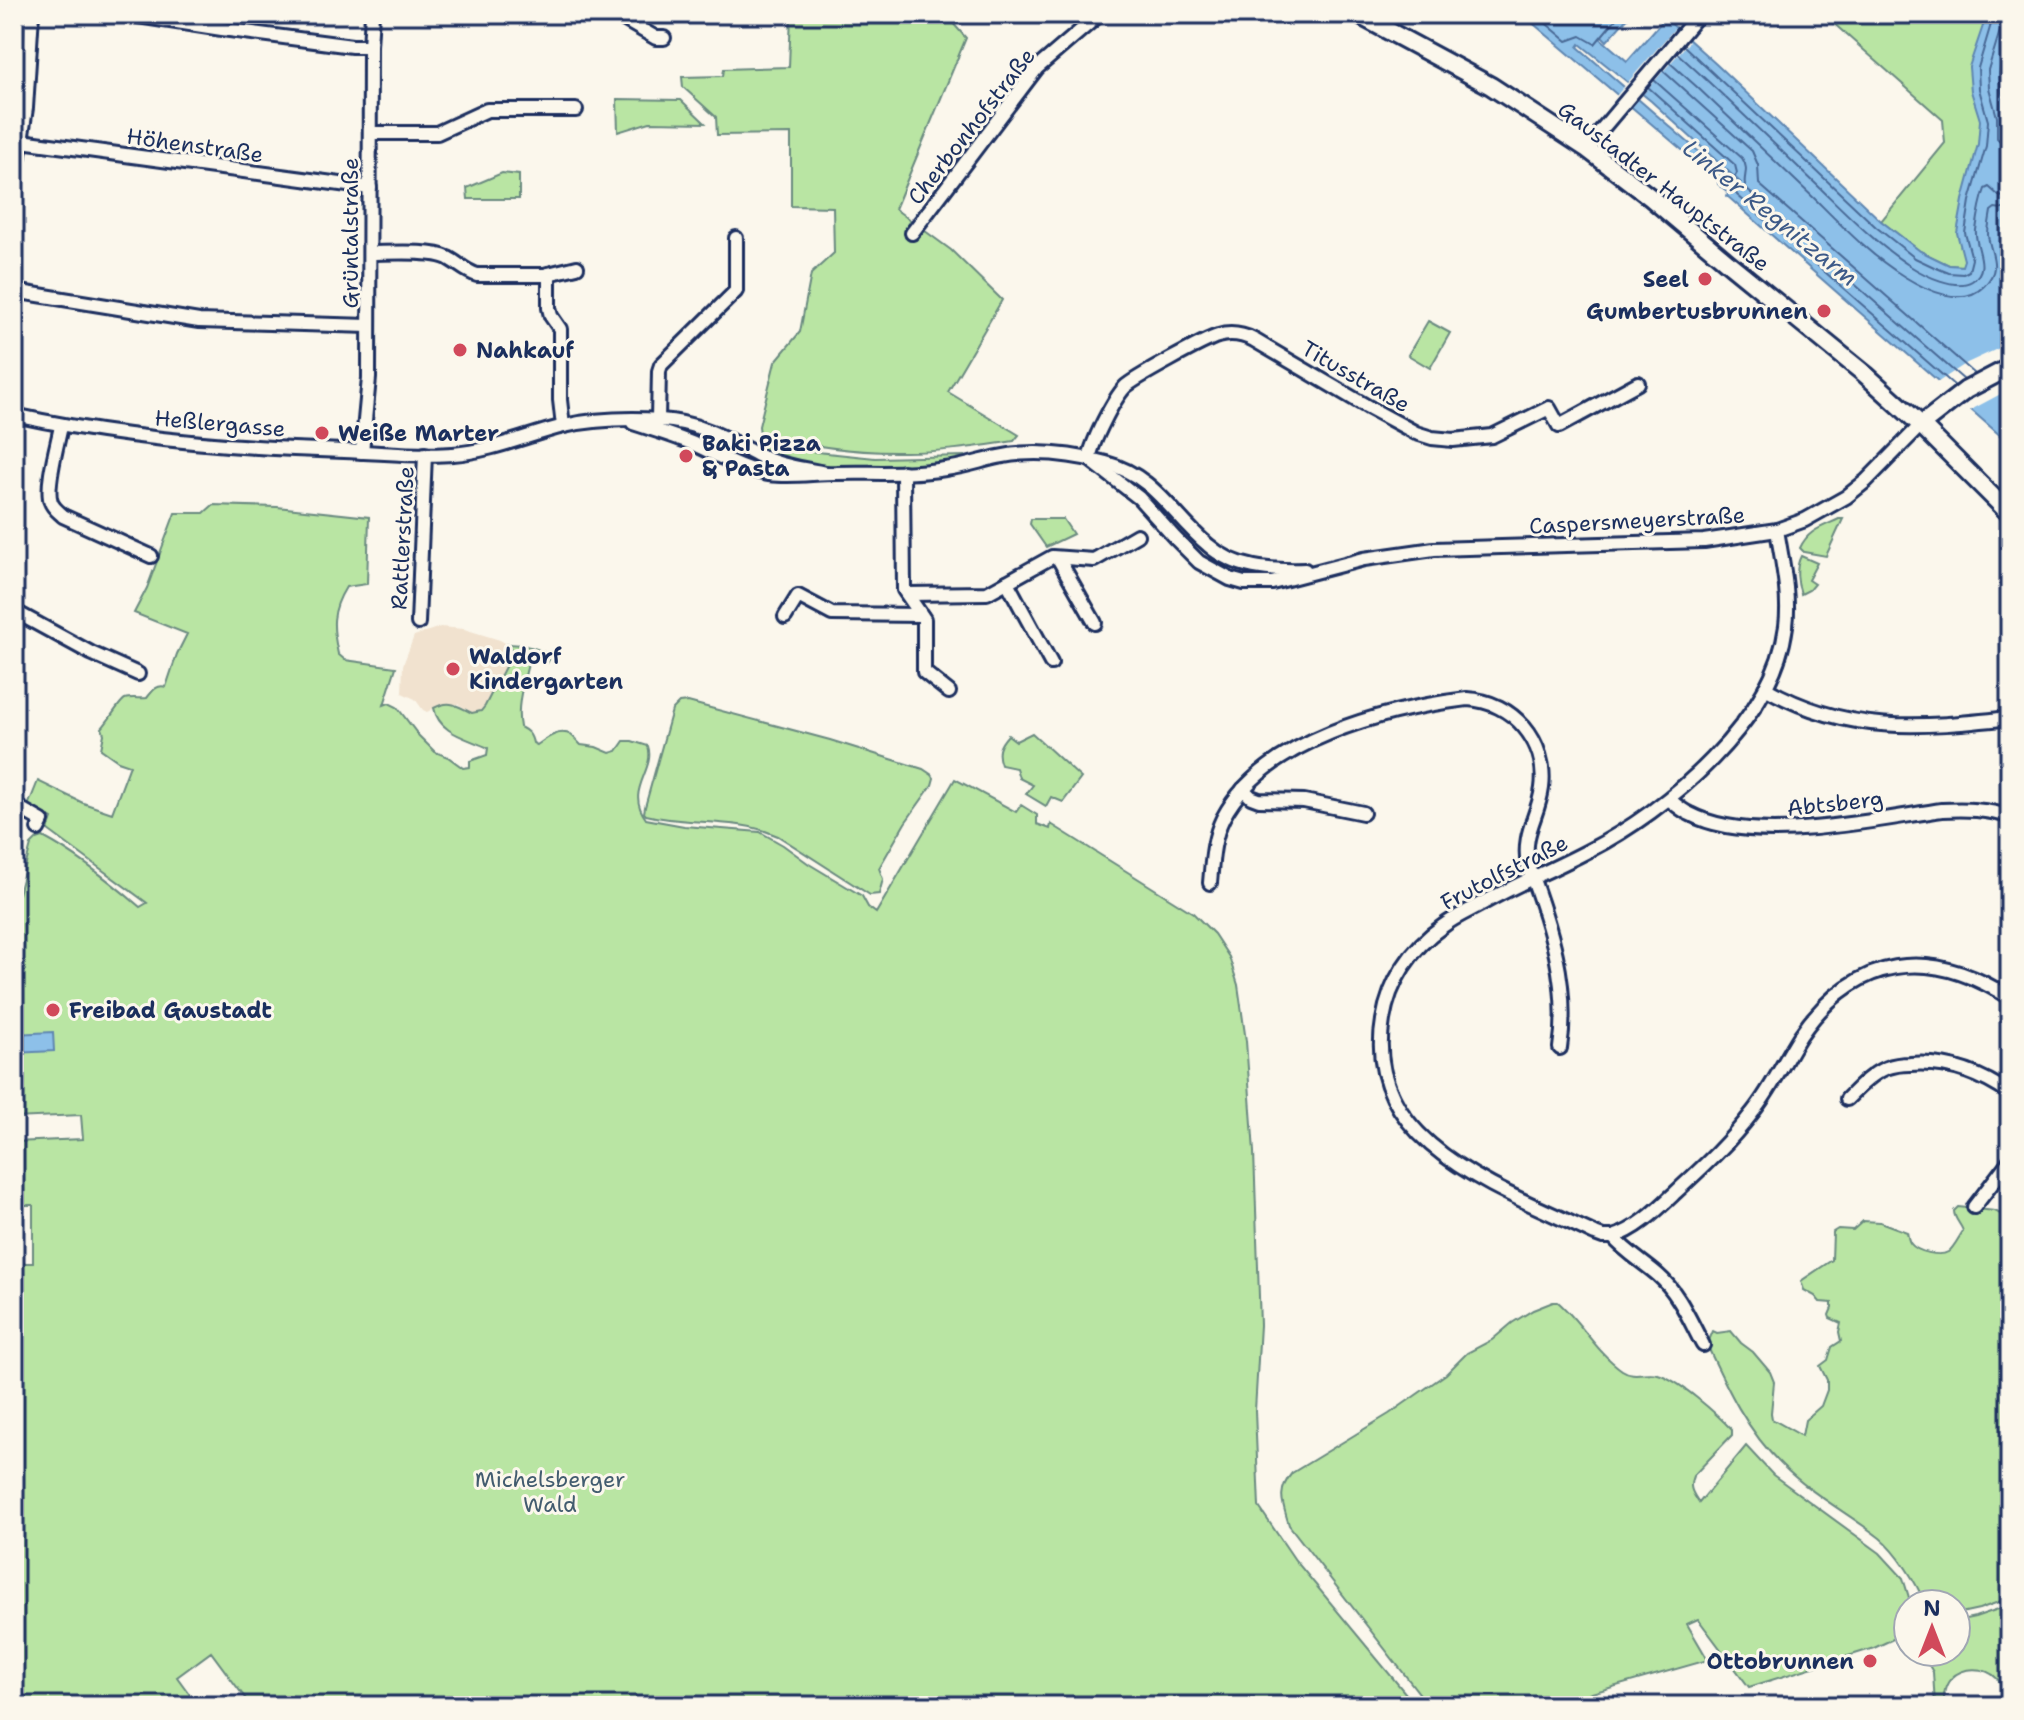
<svg xmlns="http://www.w3.org/2000/svg" width="2024" height="1720" font-family="'Shantell Sans',sans-serif">
<style>
.built{fill:#f1e2cf}
.green{fill:#b9e5a3;stroke:#6a8a80;stroke-width:2}
.water{fill:#8dc0e9;stroke:#5f86b1;stroke-width:2;fill-rule:evenodd}
.pier{fill:#fbf7ec}
.lines{fill:none;stroke-linecap:round;stroke-linejoin:round}
.shore{stroke:#496996;stroke-width:2}
.minor-casing{stroke:#1b2f5e;stroke-width:18}
.tertiary-casing{stroke:#1b2f5e;stroke-width:22}
.minor{stroke:#fbf7ec;stroke-width:12}
.tertiary{stroke:#fbf7ec;stroke-width:16}
.poi-dot{fill:#d1495b;stroke:#fbf7ec;stroke-width:3}
.labels{text-anchor:middle;stroke-width:6;stroke-linejoin:round;paint-order:stroke}
.street-label{font-size:22px;fill:#1b2f5e;stroke:#fbf7ec}
.poi-label{font-size:22px;font-weight:bold;fill:#1b2f5e;stroke:#fbf7ec;text-anchor:start}
.park-label{font-size:22px;fill:#425c6f;stroke:#fbf7ec}
.water-label{font-size:24px;font-style:italic;fill:#3d5a88;stroke:#fbf7ec}
</style>
<rect width="100%" height="100%" fill="#fbf7ec"/>
<filter id="ink" filterUnits="userSpaceOnUse"><feTurbulence type="fractalNoise" baseFrequency=".0125" numOctaves="2"/><feDisplacementMap in="SourceGraphic" scale="16" xChannelSelector="R" yChannelSelector="G"/><feConvolveMatrix kernelMatrix="1 2 1 2 8 2 1 2 1" color-interpolation-filters="sRGB"/></filter>
<g filter="url(#ink)">
<!-- built -->
<path class="built" d="M440,627L464,629L500,640L510,646L511,654L509,660L485,706L481,711L472,713L458,704H447L438,706L427,712L423,710L415,699L402,693L403,665L414,636Z"/>
<!-- green -->
<g class="green">
<path d="M791,14H945L966,38L895,209L951,250L1002,300L948,392L1019,435L1014,441C975,447 935,453 896,452C850,452 804,445 760,434L759,426L775,362L800,332L811,274L834,253L833,207L791,206V134L717,135L716,117L683,87L682,77L723,76L724,69L789,67Z"/>
<path d="M1823,14H2010V292L1963,266L1949,265L1920,251L1881,221L1945,143L1943,120Z"/>
<path d="M617,99L681,100L705,123L650,122L618,132Z"/>
<path d="M502,173L519,175V199H468L467,188Z"/>
<path d="M1428,321L1450,333L1430,368L1408,355Z"/>
<path d="M753,443L817,452L875,458L965,456V458L942,463L908,466H830L790,462L751,446Z"/>
<path d="M213,505L277,507L369,517L367,584L346,587C331,611 332,627 338,654L345,660L396,667L384,705L389,703L397,707L419,736L435,752L448,757L463,768L470,767V761L487,755L488,748C468,738 439,734 434,708C451,699 457,706 472,713L481,711L485,706L510,657L511,650L508,644C521,644 542,648 551,657L547,663L530,661L528,664C523,684 516,707 520,727C528,731 531,734 533,743L537,745C546,739 559,728 571,735C575,738 578,742 581,745L596,747L610,753L617,751L624,741H632L648,746C656,771 624,789 646,819L684,826L760,832L783,845L809,864L862,896L868,907L876,913L955,779L1016,812L1021,805L1037,815V824L1050,829L1051,824L1193,913L1214,934L1229,957L1238,985L1246,1041L1254,1152L1260,1325L1255,1411L1259,1507L1295,1560L1416,1706H251L211,1652L177,1677L198,1706H14V1263H33V1205H14V1142L83,1139L81,1115L14,1118V909L31,845L37,839L43,837C77,855 111,882 140,907L147,903L48,830L52,819L28,806L38,781L83,803L112,813L130,765L118,761L101,749L104,734L102,728C108,722 120,701 125,699C131,697 141,699 147,698C152,692 156,684 166,687L177,654L187,634L134,613L147,588L175,513H204Z"/>
<path d="M1031,519H1063L1073,534L1046,547L1030,524Z"/>
<path d="M1839,519H1843L1826,556L1804,552L1800,548C1808,530 1822,527 1839,519Z"/>
<path d="M1801,556L1817,563L1808,580L1814,584L1809,590L1801,594C1797,583 1795,567 1801,556Z"/>
<path d="M688,702L830,740L923,769L932,775L934,778L932,785L905,823L879,868L883,879L879,894L870,895L778,836C737,817 690,826 646,815L644,813L645,807L672,710L679,703Z"/>
<path d="M1032,733L1081,778L1063,802L1051,797L1046,806L1026,794L1033,785L1019,778L1016,768L1001,765C996,752 999,745 1008,735L1016,741Z"/>
<path d="M1958,1207L1995,1211L2010,1219V1598L1979,1609L1956,1614V1604H1925C1917,1583 1898,1553 1880,1538C1848,1513 1811,1494 1782,1465C1747,1431 1727,1388 1707,1345L1713,1331L1717,1333L1731,1331L1741,1343L1753,1352L1770,1372L1774,1382L1771,1413L1772,1419L1802,1436L1805,1420L1821,1406L1827,1390V1380L1820,1366L1828,1360L1832,1347L1841,1341L1839,1332L1841,1323L1830,1318L1829,1315L1832,1308V1303L1820,1302L1815,1296L1804,1290L1801,1281L1832,1260L1833,1232L1838,1229L1853,1230L1863,1221L1880,1222L1907,1232C1908,1236 1908,1241 1911,1244C1917,1252 1940,1257 1948,1252C1953,1249 1959,1237 1963,1231C1961,1224 1954,1219 1954,1211Z"/>
<path d="M1553,1302H1558C1581,1322 1596,1352 1622,1370C1634,1378 1645,1371 1658,1374C1679,1380 1717,1414 1732,1430V1435L1693,1476C1688,1488 1693,1493 1699,1503L1746,1446L1773,1475L1880,1553L1903,1578L1911,1604H1908V1632L1874,1648L1749,1687L1698,1619L1687,1624L1708,1660L1546,1706H1429L1289,1525C1283,1504 1276,1492 1292,1473L1389,1414L1446,1374L1467,1353L1492,1340L1512,1323L1533,1310Z"/>
<path d="M2010,1605V1706H2003C2013,1657 1935,1657 1945,1706H1935L1933,1672L1921,1652H1956V1621L1975,1617Z"/>
</g>
<!-- water -->
<g class="water">
<path d="M1522,14H1631L1607,41L1602,36L1600,38L1627,61L1665,18L1717,65L1881,221L1920,251L1949,265L1962,266L1964,260L1957,233L1963,200L1978,144L1980,120L1971,91L1969,67L1987,14H2010L2008,36L2006,177L2010,193V444L1727,196L1728,192L1718,184V181L1714,177ZM1580,44L1651,101L1740,182H1738L1727,173L1725,174L1720,170L1578,47Z"/>
<path d="M53,1032L54,1051L14,1053V1034Z"/>
</g>
<!-- pier -->
<g class="pier">
<path d="M1674,29L1689,42L1631,108L1616,96Z"/>
<path d="M2010,343V389L1967,412L1935,384L1967,363Z"/>
</g>
<g class="lines">
<!-- shore -->
<g class="shore">
<path d="M1535,14L1567,41L1581,36L1595,44L1620,14"/>
<path d="M2004,14L2003,21L1988,70L1989,88L1997,117V138L2000,141L2010,140"/>
<path d="M2010,39C2007,49 2002,59 2000,70C1997,88 2009,108 2010,126"/>
<path d="M1683,45L1876,227L1915,258L1934,267L1949,273L1963,274L1969,271L1972,259L1965,233L1970,201L1986,146L1988,121L1979,89L1978,68L1994,14"/>
<path d="M1677,53C1725,96 1771,141 1818,186C1847,214 1876,244 1910,266C1924,275 1956,291 1972,281C1992,268 1974,247 1976,230C1978,216 1980,202 1985,189L1989,187L1999,196L2010,198"/>
<path d="M1669,62L1697,87C1737,125 1777,163 1817,201C1844,228 1872,257 1905,277C1926,290 1963,308 1984,286C2003,267 1990,254 1988,235C1988,227 1990,218 1991,211L1995,208L2010,210"/>
<path d="M1662,70L1752,151L1758,165L1759,184L1975,374"/>
<path d="M1654,80L1742,158C1751,171 1741,178 1746,189L1964,380"/>
<path d="M1648,87L1735,165L1737,173L1731,183L1737,195L1955,386"/>
</g>
<defs>
<g id="minor">
<path d="M125,14L222,29L352,46H370"/>
<path d="M615,14L656,38H664"/>
<path d="M370,133H437L487,110H576"/>
<path d="M14,140L370,188"/>
<path d="M1586,148L1699,14"/>
<path d="M14,188L26,108L32,14"/>
<path d="M912,233L1037,68L1100,14"/>
<path d="M370,253C389,253 432,250 448,258C459,264 465,271 477,275H544L577,267"/>
<path d="M549,274V308L551,316L560,329V400L563,426"/>
<path d="M14,291L199,321L369,326"/>
<path d="M14,415C123,439 233,448 344,451C380,452 417,457 453,454C492,451 527,435 564,426C595,419 629,418 661,420C699,422 729,440 762,457C782,466 805,469 826,473"/>
<path d="M658,419L659,371L661,365L736,291V238"/>
<path d="M633,423C654,430 676,436 696,445C720,456 743,470 769,474C791,477 814,473 836,473C872,472 909,475 945,469C963,467 980,461 998,457C1034,449 1071,454 1106,463C1155,476 1172,515 1208,545C1235,569 1271,571 1305,570"/>
<path d="M61,426C58,442 45,487 51,502C53,508 59,512 63,516L151,556"/>
<path d="M362,452L369,378L370,46L372,14"/>
<path d="M1089,459L1139,498L1175,538L1199,562L1230,579L1244,583H1272L1364,559L1434,549L1704,541L1777,530L1805,520L1846,497L1866,481L1921,425"/>
<path d="M1089,459C1092,442 1113,400 1125,387C1133,379 1206,339 1218,336C1231,332 1242,334 1254,340L1368,407L1416,433L1432,438L1453,440L1492,436L1549,408L1559,426L1638,383"/>
<path d="M903,472L904,590L924,619V672L949,692"/>
<path d="M1058,558L1095,623"/>
<path d="M1007,582L1051,663"/>
<path d="M907,594L987,593L1052,557L1094,560L1137,535"/>
<path d="M14,611L91,653L138,674"/>
<path d="M785,617L798,596L832,614L921,615"/>
<path d="M418,623L425,454"/>
<path d="M1765,688C1847,735 1920,728 2010,718"/>
<path d="M1243,789L1251,797L1259,800L1304,801L1363,813"/>
<path d="M1670,800C1676,805 1683,811 1690,814C1752,847 1874,820 1942,810C1965,809 1988,809 2010,817"/>
<path d="M14,805L42,821L38,829"/>
<path d="M1210,883C1212,861 1213,838 1223,818C1264,739 1387,709 1467,699C1513,701 1548,742 1542,788C1538,818 1522,832 1528,866C1550,924 1570,986 1560,1048"/>
<path d="M1847,1099C1858,1088 1871,1074 1886,1068C1894,1065 1902,1064 1910,1064C1948,1061 1980,1073 2010,1094"/>
<path d="M1974,1207L2010,1160"/>
<path d="M1613,1237C1637,1230 1658,1209 1676,1192C1703,1167 1730,1142 1752,1113C1771,1090 1784,1061 1800,1036C1855,955 1930,946 2010,998"/>
<path d="M1703,1345C1690,1321 1679,1293 1658,1275C1643,1262 1626,1252 1613,1237H1603L1595,1234C1507,1191 1361,1146 1383,1020C1389,982 1411,948 1443,926C1456,916 1471,910 1485,902C1519,883 1554,869 1588,851C1668,810 1774,721 1786,626C1790,595 1782,561 1777,530"/>
</g>
<g id="tertiary">
<path d="M1357,14L1491,86L1586,148L1650,197L1732,266L1866,375L1921,425L2010,514"/>
<path d="M1921,425L1966,390L2010,367"/>
</g>
</defs>
<!-- minor casing -->
<use href="#minor" class="minor-casing"/>
<!-- tertiary casing -->
<use href="#tertiary" class="tertiary-casing"/>
<!-- minor -->
<use href="#minor" class="minor"/>
<!-- tertiary -->
<use href="#tertiary" class="tertiary"/>
</g>
</g>
<!-- markers -->
<g class="poi-dot">
<circle cx="1705" cy="279" r="8"/>
<circle cx="1824" cy="311" r="8"/>
<circle cx="460" cy="350" r="8"/>
<circle cx="322" cy="433" r="8"/>
<circle cx="686" cy="456" r="8"/>
<circle cx="453" cy="669" r="8"/>
<circle cx="53" cy="1010" r="8"/>
<circle cx="1870" cy="1661" r="8"/>
</g>
<g class="labels">
<!-- street labels -->
<g class="street-label">
<text transform="translate(971 126) rotate(-52)" y="8">Cherbonhofstraße</text>
<text transform="translate(195 145) rotate(8)" y="8">Höhenstraße</text>
<text transform="translate(1664 186) rotate(38)" y="8">Gaustadter Hauptstraße</text>
<text transform="translate(350 233) rotate(-90)" y="8">Grüntalstraße</text>
<text transform="translate(1356 376) rotate(30)" y="8">Titusstraße</text>
<text transform="translate(220 423) rotate(5)" y="8">Heßlergasse</text>
<text transform="translate(1637 520) rotate(-3)" y="8">Caspersmeyerstraße</text>
<text transform="translate(402 538) rotate(-87)" y="8">Rattlerstraße</text>
<text transform="translate(1835 803) rotate(-6)" y="8">Abtsberg</text>
<text transform="translate(1504 872) rotate(-27)" y="8">Frutolfstraße</text>
</g>
<!-- poi labels -->
<g class="poi-label">
<text x="1689" y="287" text-anchor="end">Seel</text>
<text x="1808" y="319" text-anchor="end">Gumbertusbrunnen</text>
<text x="476" y="358">Nahkauf</text>
<text x="338" y="441">Weiße Marter</text>
<text x="702" y="451">Baki Pizza<tspan x="702" dy="25">&amp; Pasta</tspan></text>
<text x="469" y="664">Waldorf<tspan x="469" dy="25">Kindergarten</tspan></text>
<text x="69" y="1018">Freibad Gaustadt</text>
<text x="1854" y="1669" text-anchor="end">Ottobrunnen</text>
</g>
<!-- park labels -->
<g class="park-label">
<text x="550" y="1487">Michelsberger<tspan x="550" dy="25">Wald</tspan></text>
</g>
<!-- water labels -->
<g class="water-label">
<text transform="translate(1770 213) rotate(39)" y="8">Linker Regnitzarm</text>
</g>
</g>
<!-- margin -->
<rect width="2024" height="1720" fill="none" stroke="#fbf7ec" stroke-width="48"/>
<rect x="24" y="24" width="1976" height="1672" fill="none" stroke="#1b2f5e" stroke-width="3" filter="url(#ink)"/>
<!-- north arrow -->
<g transform="translate(1932 1628)"><circle r="38" fill="#fbf7ec" stroke="#a1a7b3" stroke-width="2"/>
<path d="M0-6L14 30L0 20L-14 30Z" fill="#d1495b"/>
<text y="-12" font-size="22" font-weight="bold" text-anchor="middle" fill="#1b2f5e">N</text>
</g>
</svg>
